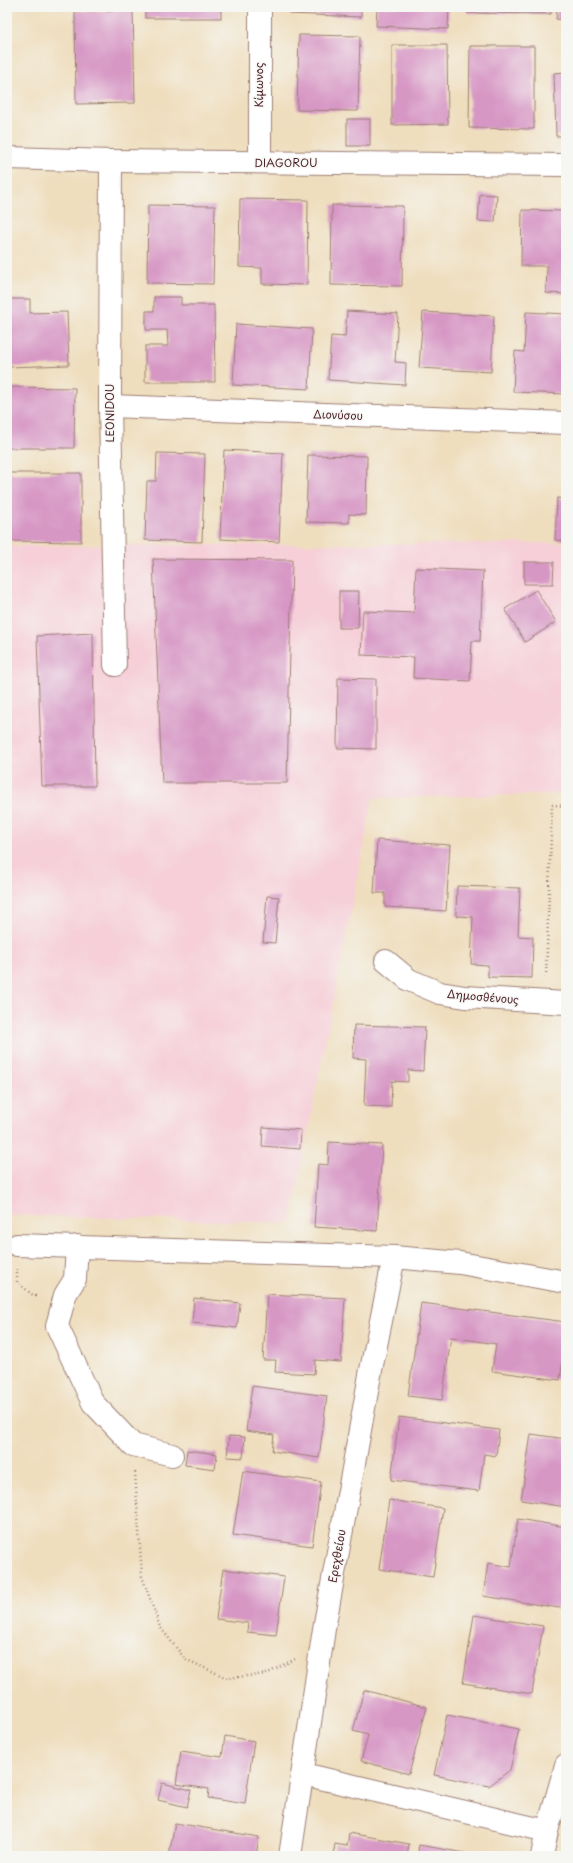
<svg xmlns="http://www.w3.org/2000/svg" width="573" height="1863" font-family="'Playpen Sans',sans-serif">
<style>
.built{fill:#f6cfd8}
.building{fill:#d797c5}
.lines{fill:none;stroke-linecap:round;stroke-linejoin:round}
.minor-casing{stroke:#9c7e74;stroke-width:24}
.path{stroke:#9c7e74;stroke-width:2.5;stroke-dasharray:1 3;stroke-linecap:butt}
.minor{stroke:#fff;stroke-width:22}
.labels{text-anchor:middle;stroke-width:3;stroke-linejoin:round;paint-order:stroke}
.street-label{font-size:11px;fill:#4a1f2b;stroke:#f6f6f2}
</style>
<rect width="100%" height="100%" fill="#f6f6f2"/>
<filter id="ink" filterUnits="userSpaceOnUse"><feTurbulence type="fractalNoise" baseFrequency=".025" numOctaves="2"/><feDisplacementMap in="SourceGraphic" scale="8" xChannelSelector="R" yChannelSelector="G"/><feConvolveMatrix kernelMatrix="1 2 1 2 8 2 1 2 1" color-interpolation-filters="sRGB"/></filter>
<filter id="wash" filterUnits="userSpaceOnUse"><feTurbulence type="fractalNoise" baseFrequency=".012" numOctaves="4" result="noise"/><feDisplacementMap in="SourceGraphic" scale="16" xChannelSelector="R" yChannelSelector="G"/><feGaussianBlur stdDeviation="0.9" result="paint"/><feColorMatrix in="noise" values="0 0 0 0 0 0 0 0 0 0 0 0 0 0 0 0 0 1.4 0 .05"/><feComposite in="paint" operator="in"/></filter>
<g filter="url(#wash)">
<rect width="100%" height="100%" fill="#efdebe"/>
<!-- built -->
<path class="built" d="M566,543V794L373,798L290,1223L7,1215V546Z"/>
<g id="blocks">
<!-- building -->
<g class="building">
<rect x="145" y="7" width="76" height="11"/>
<path d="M290,7H361V17L290,14Z"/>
<path d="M377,7H449L448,29L376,26Z"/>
<path d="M467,7H551V14L467,13Z"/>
<path d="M557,7H566V20L556,19Z"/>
<path d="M133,10L135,103L76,104L75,11Z"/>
<path d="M299,35L360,36L358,111L297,110Z"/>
<path d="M392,45H447L448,124L392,125Z"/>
<path d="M470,46H534V129L469,128Z"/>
<path d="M566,72V136H556L554,73Z"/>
<rect x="347" y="119" width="23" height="27"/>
<path d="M480,194L497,195L495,222L478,221Z"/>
<path d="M240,199L308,200L307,285L262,284V268L239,267Z"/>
<path d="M148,205L215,206L213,284L147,283Z"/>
<path d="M332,205L403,206L402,286L331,285Z"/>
<path d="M522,210L566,211V294L546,293L547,266H521Z"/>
<path d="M154,297H181V305H214L215,382H145V346H168L167,330H146V311H154Z"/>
<path d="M7,299H30V313L67,312L69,365L7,367Z"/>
<path d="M347,311L398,314L395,362L406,363L405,385L328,380L331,336L345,337Z"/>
<path d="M423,312L494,316L491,372L419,368Z"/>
<path d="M526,312L566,314V394L513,392L515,351L524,352Z"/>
<path d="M236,324L312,329L309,389L233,385Z"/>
<path d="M7,387L75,388L74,448H7Z"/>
<path d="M224,450L283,453L279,542L220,539Z"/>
<path d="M157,453L205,454L202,542L145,540L147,481H156Z"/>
<path d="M308,455L367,456L366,515L349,514V523L306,522Z"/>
<path d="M7,473H81V542L7,541Z"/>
<path d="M557,498L566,499V541L555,540Z"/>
<path d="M153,559L292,560L287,783H162Z"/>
<path d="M524,562H554L553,584H524Z"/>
<path d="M416,568L483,571L480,641H472L470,681L413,678L414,657L361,655L363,611L414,613Z"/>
<path d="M536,590L556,622L525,642L505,609Z"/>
<path d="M339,591H359L358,628H339Z"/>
<path d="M93,633L95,786H42L37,636Z"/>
<path d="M338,678L376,679V749L337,748Z"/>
<path d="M377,840L450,845L446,911L385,907V893H374Z"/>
<path d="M457,886L520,888L518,936L533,937L532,978L488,977V965L471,964L473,917L456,916Z"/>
<path d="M267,896L279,897L275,943L263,942Z"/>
<path d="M354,1025L425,1027L423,1071L408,1070V1082L392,1081L391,1107L364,1106L366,1059L353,1058Z"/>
<path d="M263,1127L301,1130L300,1149L262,1146Z"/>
<path d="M329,1142L382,1145L377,1231L314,1227L318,1164L328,1165Z"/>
<path d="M267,1294L345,1298L341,1362L315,1360L314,1374L275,1372L276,1360H263Z"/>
<path d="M194,1298L240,1303L237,1328L192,1323Z"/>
<path d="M421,1303L566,1322V1339L560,1380L492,1371L496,1344L451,1337L442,1400L408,1396Z"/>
<path d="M252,1386L327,1396L319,1458L272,1451L274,1435L246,1431Z"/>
<path d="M399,1417L499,1430L496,1456L484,1454L479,1491L391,1480Z"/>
<path d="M531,1434L566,1439V1507L521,1500Z"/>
<path d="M229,1436L245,1437L243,1458L227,1457Z"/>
<path d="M187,1450L217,1454L215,1469L185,1465Z"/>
<path d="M243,1471L321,1482L312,1546L233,1535Z"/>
<path d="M389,1500L443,1508L433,1577L379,1569Z"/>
<path d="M518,1519L566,1527V1609L483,1596L488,1563L511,1567Z"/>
<path d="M223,1569L284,1577L276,1635L247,1632L248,1623L216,1619Z"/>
<path d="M474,1615L543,1626L532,1694L463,1683Z"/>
<path d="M364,1690L427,1707L409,1774L361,1761L368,1735L353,1731Z"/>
<path d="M447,1715L519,1729L510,1770L489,1786L434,1775Z"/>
<path d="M225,1736L254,1741L245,1804L208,1798L209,1789L176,1784L181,1751L222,1757Z"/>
<path d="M162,1783L191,1790L187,1807L158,1800Z"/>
<path d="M175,1823L259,1837L256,1856H169Z"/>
<path d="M349,1833L409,1844L407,1856H333L335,1844L347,1846Z"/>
<path d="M419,1845L477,1855V1856H417Z"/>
</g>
</g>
</g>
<g filter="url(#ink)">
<use href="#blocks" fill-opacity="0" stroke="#9c7e74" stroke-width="1"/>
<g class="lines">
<defs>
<g id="minor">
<path d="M260,7V162"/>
<path d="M7,158L111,161L566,165"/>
<path d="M111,161L110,406L115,665"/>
<path d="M110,406L566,423"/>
<path d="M386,961L409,980L440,993L465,997L566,1003"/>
<path d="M17,1245L394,1257L460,1263L566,1282"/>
<path d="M77,1246L75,1279L65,1295L57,1326L93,1403L133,1445L172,1455"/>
<path d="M303,1774L547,1831"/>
<path d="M290,1856L324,1629L370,1375L394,1257"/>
<path d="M542,1856L547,1831L566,1765"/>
</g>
</defs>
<!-- minor casing -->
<use href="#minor" class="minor-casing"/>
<!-- path -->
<g class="path">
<path d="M546,977L552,805L566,806"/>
<path d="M17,1269V1282L34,1296H38"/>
<path d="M135,1472L142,1576L160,1627L185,1659L227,1678L266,1674L295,1659"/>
</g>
<!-- minor -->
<use href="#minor" class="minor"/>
</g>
</g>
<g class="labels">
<!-- street labels -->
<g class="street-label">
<text transform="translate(259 85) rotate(-90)" y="4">Κίμωνος</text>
<text x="286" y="167">DIAGOROU</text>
<text transform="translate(110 413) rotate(-90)" y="4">LEONIDOU</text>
<text transform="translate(338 415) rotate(2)" y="4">Διονύσου</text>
<text transform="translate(483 997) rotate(5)" y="4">Δημοσθένους</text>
<text transform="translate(337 1556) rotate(-80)" y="4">Ερεχθείου</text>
</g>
</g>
<!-- margin -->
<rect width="573" height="1863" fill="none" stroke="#f6f6f2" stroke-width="24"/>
</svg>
